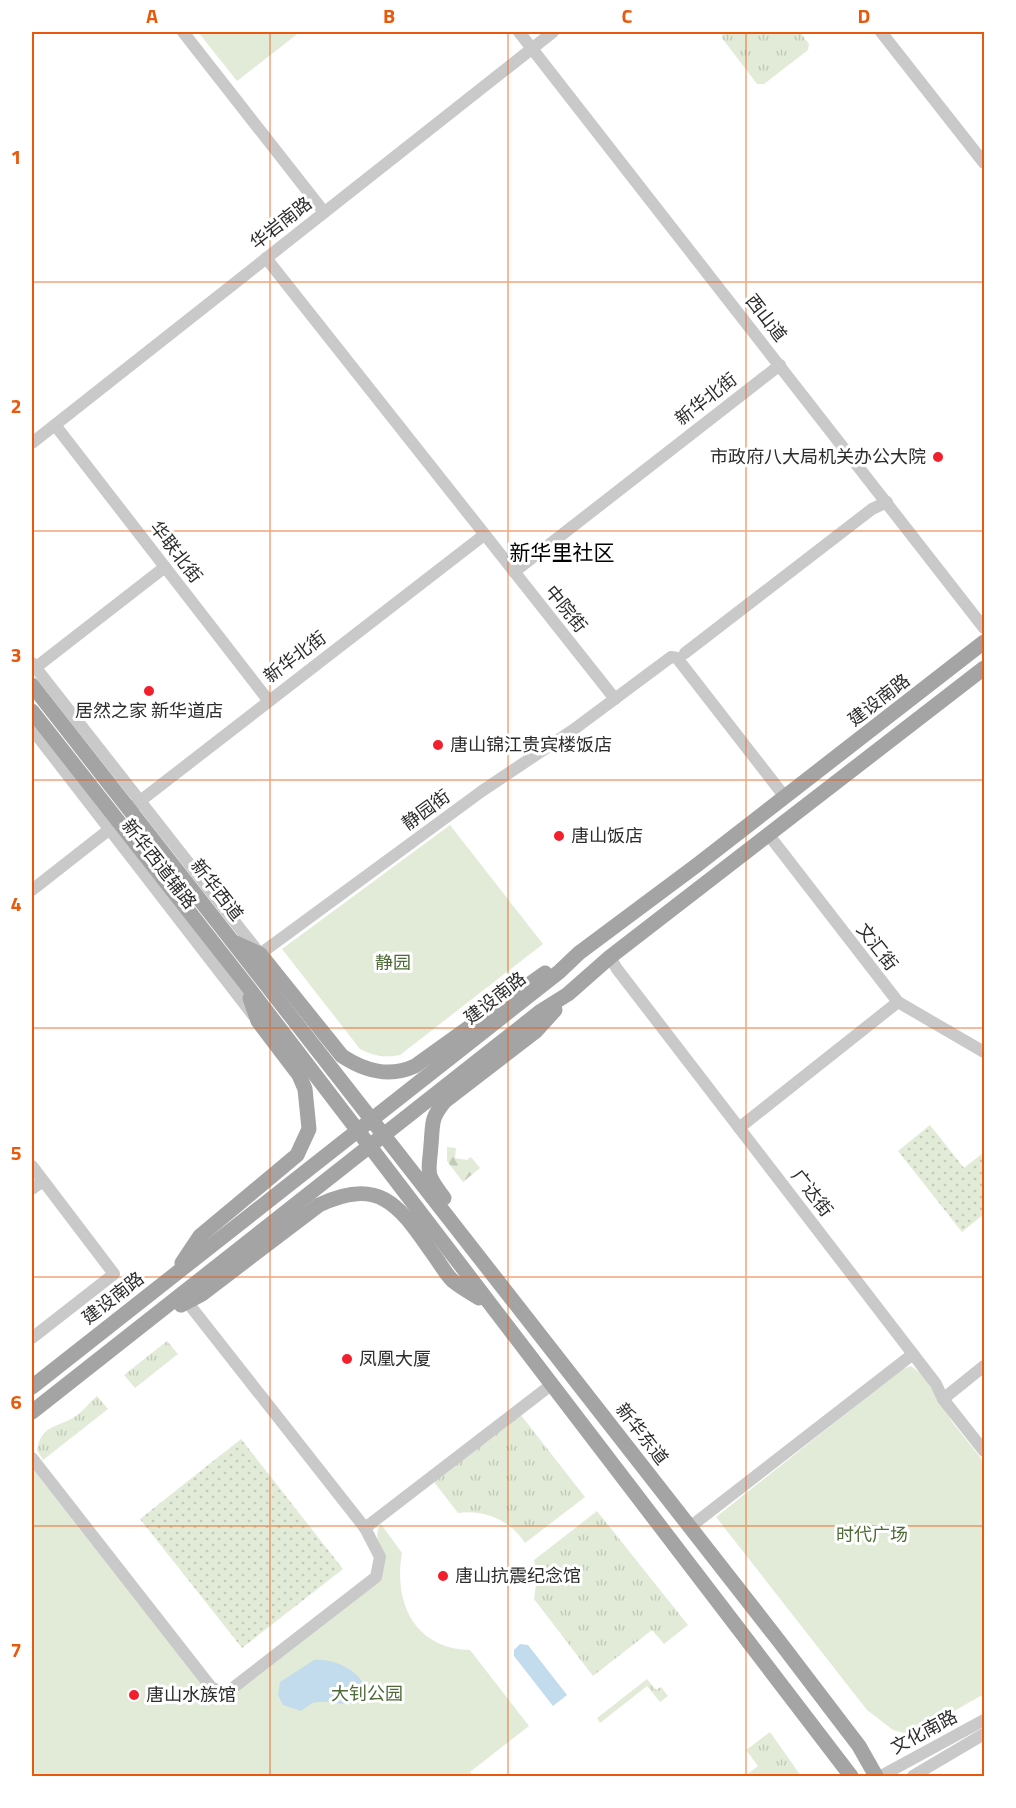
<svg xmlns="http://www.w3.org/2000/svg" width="1016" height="1808" font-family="'Titillium Web','Noto Sans SC',sans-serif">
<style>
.grass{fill:url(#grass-tufts)}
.forest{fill:url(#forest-firs)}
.park{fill:#e2ebd8}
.garden{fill:url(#garden-dots)}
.water{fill:#c2dced}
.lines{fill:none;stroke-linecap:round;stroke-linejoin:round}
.minor{stroke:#c9c9c9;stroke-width:12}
.major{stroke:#a4a4a4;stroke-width:15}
.grid{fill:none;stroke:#e8590c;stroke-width:1.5;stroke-opacity:0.55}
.poi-dot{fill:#f21f2c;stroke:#fff;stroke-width:2}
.labels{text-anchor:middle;stroke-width:6;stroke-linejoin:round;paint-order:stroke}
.street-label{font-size:18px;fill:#2c2c2c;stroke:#fff}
.poi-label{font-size:18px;fill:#2c2c2c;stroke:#fff;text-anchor:start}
.park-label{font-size:18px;fill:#4e6b37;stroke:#fff}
.quarter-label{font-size:21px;fill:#000;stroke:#fff}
.neatline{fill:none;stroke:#e8590c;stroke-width:2}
.grid-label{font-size:20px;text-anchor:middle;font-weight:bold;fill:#e8590c}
</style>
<defs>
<pattern id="grass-tufts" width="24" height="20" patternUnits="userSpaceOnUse" patternTransform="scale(1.5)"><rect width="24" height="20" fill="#e2ebd8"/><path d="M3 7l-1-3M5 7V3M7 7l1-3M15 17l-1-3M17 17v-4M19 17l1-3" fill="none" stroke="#c2caba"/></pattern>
<pattern id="forest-firs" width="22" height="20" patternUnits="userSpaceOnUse" patternTransform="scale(1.5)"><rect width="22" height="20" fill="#e2ebd8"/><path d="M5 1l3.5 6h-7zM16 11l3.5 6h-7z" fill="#c2caba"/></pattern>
<pattern id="garden-dots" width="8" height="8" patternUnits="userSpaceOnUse" patternTransform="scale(1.5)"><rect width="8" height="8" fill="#e2ebd8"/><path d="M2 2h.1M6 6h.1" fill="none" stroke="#c2caba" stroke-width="1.8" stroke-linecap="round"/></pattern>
</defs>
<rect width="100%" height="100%" fill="#fff"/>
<!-- grass -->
<g class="grass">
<path d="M723,32H800L809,44L808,50L764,84H757L722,38Z"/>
<path d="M167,1341L178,1354L135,1388L124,1375Z"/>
<path d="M97,1396L108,1409L43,1460L37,1450C42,1423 59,1428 76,1416C84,1410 90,1402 97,1396Z"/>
<path d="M520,1414L585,1497L525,1543C510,1520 484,1509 458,1513L434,1482Z"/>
<path d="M597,1511L688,1625L664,1644L652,1630L593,1676L534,1599L537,1577L534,1560Z"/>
<path d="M647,1679L656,1690L661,1687L668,1696L660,1702L647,1686L600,1723L597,1718Z"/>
<path d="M770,1732L801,1776H745L758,1766L746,1750Z"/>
</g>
<!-- forest -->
<path class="forest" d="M447,1147L456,1148L455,1158L467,1160L471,1157L480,1168L463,1182L447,1161Z"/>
<!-- park -->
<g class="park">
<path d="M198,32H300L237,81Z"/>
<path d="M450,825L543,944L400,1055C384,1058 374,1056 360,1049L282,949Z"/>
<path d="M911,1366L923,1375L953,1423L984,1462V1694L912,1735L893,1730L867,1710L716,1517L902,1369Z"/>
<path d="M32,1468L209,1693L222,1699L380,1580C383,1572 386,1565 384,1556C382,1544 372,1537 381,1524L402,1553C393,1603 415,1649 470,1650L529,1726L470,1772L473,1776H32Z"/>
</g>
<!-- garden -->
<g class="garden">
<path d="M930,1125L964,1168L984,1152V1214L962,1232L898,1151Z"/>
<path d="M241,1439L343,1569L242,1648L140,1519Z"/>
</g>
<!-- water -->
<g class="water">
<path d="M520,1644L528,1645L567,1695L553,1706L514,1656V1650Z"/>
<path d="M314,1660C332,1658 361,1670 365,1689C355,1713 338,1700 318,1702C311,1702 306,1708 301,1711L283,1705L278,1695L280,1682Z"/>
</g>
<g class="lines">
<!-- minor -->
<g class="minor">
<path d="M183,32L324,212"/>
<path d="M519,32L984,628"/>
<path d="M881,32L984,163"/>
<path d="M266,258L615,699"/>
<path d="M55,425L268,700"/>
<path d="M32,443L553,32"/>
<path d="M514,572L780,365"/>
<path d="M685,653L872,509L887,502"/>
<path d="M32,663L260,954L482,791L573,730L671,657L677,658L785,797"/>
<path d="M35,668L165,567"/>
<path d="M32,729L253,1015"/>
<path d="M135,805L484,535"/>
<path d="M768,834L898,1002L984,1052"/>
<path d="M32,890L115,825"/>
<path d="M610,957L617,969L936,1384L943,1399L984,1451"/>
<path d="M739,1128L898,1002"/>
<path d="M32,1166L114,1274L32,1338"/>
<path d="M32,1189L43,1181"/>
<path d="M188,1303L365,1528"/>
<path d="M943,1399L984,1366"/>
<path d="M32,1458L211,1687L225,1694L376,1577L380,1557L365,1528L551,1385"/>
<path d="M690,1527L913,1354"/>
<path d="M881,1776L984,1720"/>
<path d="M913,1776L984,1734"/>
</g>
<!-- major -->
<g class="major">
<path d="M32,685L779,1641L859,1746L876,1776"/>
<path d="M32,711L245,983L851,1776"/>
<path d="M236,943L260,954L342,1056C365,1071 389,1078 415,1066L545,973"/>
<path d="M444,1198C424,1172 429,1174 431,1145C433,1124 430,1119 445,1101L536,1031L555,1010"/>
<path d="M182,1263L200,1236L297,1155L309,1129L305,1089L299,1075L258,1021L250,998"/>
<path d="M181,1305L202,1294L319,1205C384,1174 402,1211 436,1258C441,1265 446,1274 452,1280C460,1287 470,1292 479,1298"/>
<path d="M32,1387L559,972L579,953L697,865L984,642"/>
<path d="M32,1412L541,1011L568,994L610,957L984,668"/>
</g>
</g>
<!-- grid -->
<path class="grid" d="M270,32V1776M508,32V1776M746,32V1776M32,282H984M32,531H984M32,780H984M32,1028H984M32,1277H984M32,1526H984"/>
<!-- markers -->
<g class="poi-dot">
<circle cx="938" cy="457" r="6"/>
<circle cx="149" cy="691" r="6"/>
<circle cx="438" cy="745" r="6"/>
<circle cx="559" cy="836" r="6"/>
<circle cx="347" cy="1359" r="6"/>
<circle cx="443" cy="1576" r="6"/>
<circle cx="134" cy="1695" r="6"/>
</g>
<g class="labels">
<!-- street labels -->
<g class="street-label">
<text transform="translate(281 223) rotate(-38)" y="6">华岩南路</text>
<text transform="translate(766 318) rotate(52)" y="6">西山道</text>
<text transform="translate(706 399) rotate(-38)" y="6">新华北街</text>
<text transform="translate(176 552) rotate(52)" y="6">华联北街</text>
<text transform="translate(566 609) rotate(51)" y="6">中院街</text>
<text transform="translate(295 657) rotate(-37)" y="6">新华北街</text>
<text transform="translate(879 700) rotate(-38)" y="6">建设南路</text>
<text transform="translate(426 810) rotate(-36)" y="6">静园街</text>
<text transform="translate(159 864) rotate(52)" y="6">新华西道辅路</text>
<text transform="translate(217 890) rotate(52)" y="6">新华西道</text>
<text transform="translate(877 947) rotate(52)" y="6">文汇街</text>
<text transform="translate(495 998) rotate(-38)" y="6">建设南路</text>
<text transform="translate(812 1193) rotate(52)" y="6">广达街</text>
<text transform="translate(113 1298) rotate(-38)" y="6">建设南路</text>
<text transform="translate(642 1434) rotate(52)" y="6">新华东道</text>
<text transform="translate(924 1732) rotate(-28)" y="6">文化南路</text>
</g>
<!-- poi labels -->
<g class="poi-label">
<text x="926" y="463" text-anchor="end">市政府八大局机关办公大院</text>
<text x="149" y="717" text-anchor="middle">居然之家 新华道店</text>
<text x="450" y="751">唐山锦江贵宾楼饭店</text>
<text x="571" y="842">唐山饭店</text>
<text x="359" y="1365">凤凰大厦</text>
<text x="455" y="1582">唐山抗震纪念馆</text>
<text x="146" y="1701">唐山水族馆</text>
</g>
<!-- park labels -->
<g class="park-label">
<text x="393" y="969">静园</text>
<text x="872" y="1541">时代广场</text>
<text x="367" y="1700">大钊公园</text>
</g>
<!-- quarter labels -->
<g class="quarter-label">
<text x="562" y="560">新华里社区</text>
</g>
</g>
<!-- border -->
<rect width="1016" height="1808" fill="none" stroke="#ffffff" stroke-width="66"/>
<rect x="33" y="33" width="950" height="1742" class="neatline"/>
<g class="grid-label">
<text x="152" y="23">A</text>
<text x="389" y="23">B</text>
<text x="627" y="23">C</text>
<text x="864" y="23">D</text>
<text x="16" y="164">1</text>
<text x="16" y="413">2</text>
<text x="16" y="662">3</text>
<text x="16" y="911">4</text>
<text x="16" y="1160">5</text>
<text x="16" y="1409">6</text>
<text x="16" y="1657">7</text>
</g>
</svg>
